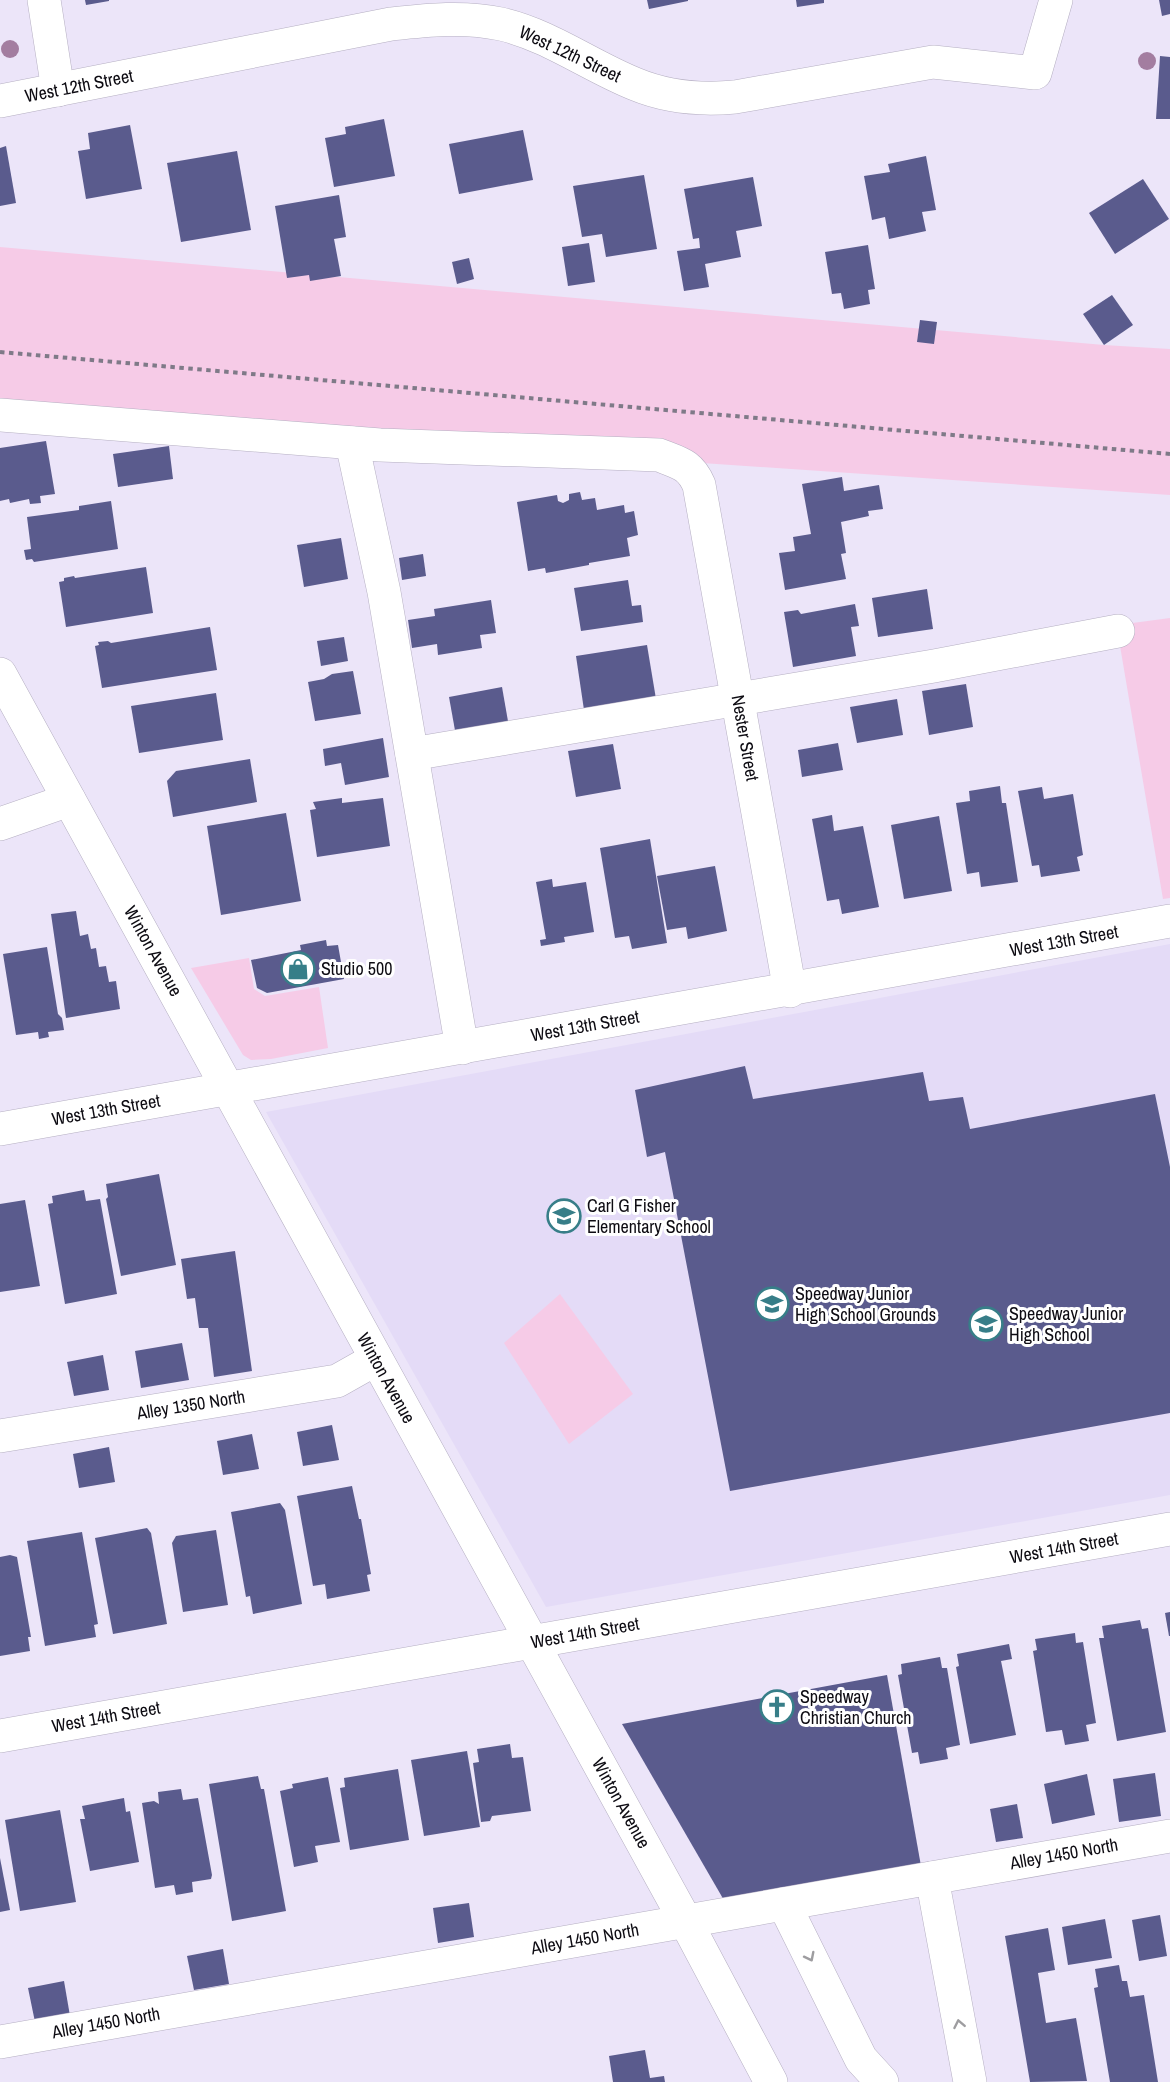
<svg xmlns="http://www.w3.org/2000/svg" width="1170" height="2082" font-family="'Archivo Narrow',sans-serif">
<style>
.built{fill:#e4dbf7}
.green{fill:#f6cbe7}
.building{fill:#5a5b8d}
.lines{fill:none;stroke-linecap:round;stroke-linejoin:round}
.minor-casing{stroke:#b5afc2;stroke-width:34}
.path{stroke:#7f7a88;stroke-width:4;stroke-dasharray:4.5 4.5;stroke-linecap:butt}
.minor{stroke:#fff;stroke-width:33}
.tree{fill:#a37da0}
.oneway{stroke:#9e9da0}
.labels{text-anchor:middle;stroke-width:6;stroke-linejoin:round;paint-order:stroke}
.street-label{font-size:18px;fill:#0d0b12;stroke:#fff}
.poi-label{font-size:18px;fill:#0d0b12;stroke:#fff;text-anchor:start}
</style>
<rect width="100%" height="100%" fill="#ece5f9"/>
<!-- built -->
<path class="built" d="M1170,944V1495L546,1607L266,1112Z"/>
<!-- green -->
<g class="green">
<path d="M0,247L1104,345L1170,349V495L0,415Z"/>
<path d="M1170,618V898L1163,899L1119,640L1110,626Z"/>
<path d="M249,958L254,989L265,996L319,987L328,1048L271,1059L251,1060L243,1055L191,968Z"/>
<path d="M560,1294L633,1394L569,1444L504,1343Z"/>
</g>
<!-- building -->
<g class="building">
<path d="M85,0H109V1L86,5Z"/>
<path d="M647,0H688V1L649,9Z"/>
<path d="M796,0H824V3L797,7Z"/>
<path d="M1159,0H1170V14L1162,16Z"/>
<path d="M1160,56L1170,57V119H1156Z"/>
<path d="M384,119L395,176L334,187L325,138L346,134L345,127Z"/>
<path d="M130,125L142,189L86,199L78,151L90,149L88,133Z"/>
<path d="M523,130L533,180L459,194L449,144Z"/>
<path d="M6,146L16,203L0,206V148Z"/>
<path d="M237,151L251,230L181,242L167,163Z"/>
<path d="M926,156L936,210L922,212L926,231L889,239L885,217L872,220L864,176L890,172L888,164Z"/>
<path d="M644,175L657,249L606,257L602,234L582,237L573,186Z"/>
<path d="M753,177L762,226L736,231L741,257L705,264L709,287L684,291L677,251L700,248L699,238L693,239L684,189Z"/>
<path d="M1143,179L1169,219L1115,254L1089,213Z"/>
<path d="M339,195L346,237L334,239L341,276L310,281L309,275L287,278L275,206Z"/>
<path d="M589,243L595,282L568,286L562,247Z"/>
<path d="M868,245L875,289L868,290L870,304L844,309L841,293L832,294L825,252Z"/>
<path d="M469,258L474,279L457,284L452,262Z"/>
<path d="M1112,295L1133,325L1104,345L1083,314Z"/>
<path d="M920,320L937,322L934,344L917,342Z"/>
<path d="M46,441L55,494L40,496L41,503L30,504L29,499L10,503L9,499L0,501V448Z"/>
<path d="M169,446L173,479L118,487L113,454Z"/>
<path d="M842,477L844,491L879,485L883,509L868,511L869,516L841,522L846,553L841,554L846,579L785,590L779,553L795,551L793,537L811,534L802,484Z"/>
<path d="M580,492L582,500L595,498L597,510L624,505L625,513L634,511L638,535L627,538L630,556L589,563V565L546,573L545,568L528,571L517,502L557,495L558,501L563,503L569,500V494Z"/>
<path d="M111,501L118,549L34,562L32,559L26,560L24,550L31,549L27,517L79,510V506Z"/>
<path d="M341,538L348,579L304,587L297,545Z"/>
<path d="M423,554L426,576L402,580L399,558Z"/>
<path d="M146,567L153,613L66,627L59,582L64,581V578L74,576L75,578Z"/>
<path d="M628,580L632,606L641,605L643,622L581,631L574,588Z"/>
<path d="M927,589L933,629L878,637L872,598Z"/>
<path d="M491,600L496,633L480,635L482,648L438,655L437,644L412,648L408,620L435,616L434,609Z"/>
<path d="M855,604L859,626L851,627L856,656L793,667L784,612L798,610L801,614Z"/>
<path d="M210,627L217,670L102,688L95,646L99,645L98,642L108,641L111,643Z"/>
<path d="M344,637L348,661L321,666L317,641Z"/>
<path d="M647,645L656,699L584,710L576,656Z"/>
<path d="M353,671L361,714L315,721L308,682L324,679L332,674Z"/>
<path d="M966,684L973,727L929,735L922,691Z"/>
<path d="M502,687L509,727L456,736L449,697Z"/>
<path d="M216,693L223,740L139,753L131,706Z"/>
<path d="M897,699L903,735L857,743L850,707Z"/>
<path d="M383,738L389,777L345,785L341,763L325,766L323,749Z"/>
<path d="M838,743L843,770L802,777L798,750Z"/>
<path d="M613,744L621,789L576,797L568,751Z"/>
<path d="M250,759L257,802L173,817L167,781L176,771Z"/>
<path d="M1000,786L1002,803H1006L1018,882L981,887L979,872L967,874L956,803L970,801L969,791Z"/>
<path d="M1042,787L1044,799L1073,794L1083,855L1077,857L1080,871L1041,877L1039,865L1032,866L1018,791Z"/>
<path d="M342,798V803L383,798L390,846L317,857L310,810L316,809L313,802Z"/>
<path d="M286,813L301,901L221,915L207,826Z"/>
<path d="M832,815L834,831L863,826L879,907L842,914L839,899L827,901L812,819Z"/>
<path d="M939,816L952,891L904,899L891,825Z"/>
<path d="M650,839L667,943L632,949L629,936L615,938L600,848Z"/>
<path d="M715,866L727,931L688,939L686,927L667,930L657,876Z"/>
<path d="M552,879L553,887L586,882L594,932L564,937L565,942L541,946L540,940L546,939L536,882Z"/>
<path d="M76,911L80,936L88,934L91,949L96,948L99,967L106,966L109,982L116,981L120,1009L66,1018L51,914Z"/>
<path d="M326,940L327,946L338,945L344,979L267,993L257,988L251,960L301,950L300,945Z"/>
<path d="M47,947L58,1014L62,1018L64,1030L48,1032L49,1037L39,1039L38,1032L16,1035L3,954Z"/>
<path d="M745,1066L753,1099L923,1072L929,1101L963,1097L970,1129L1155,1094L1170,1167V1413L730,1491L665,1152L647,1157L635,1090Z"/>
<path d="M159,1174L176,1265L121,1276L106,1199L108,1197L106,1184Z"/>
<path d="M84,1190L86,1201L100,1199L117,1294L65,1304L48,1204L53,1203L52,1196Z"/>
<path d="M25,1200L40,1286L0,1292V1204Z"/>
<path d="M235,1251L252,1371L214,1377L208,1328H199L195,1298L187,1299L181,1259Z"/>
<path d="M182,1343L189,1380L141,1388L135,1351Z"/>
<path d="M103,1355L109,1390L74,1396L67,1362Z"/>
<path d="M332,1425L339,1460L303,1466L297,1432Z"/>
<path d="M252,1434L259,1469L223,1475L217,1441Z"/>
<path d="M109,1447L115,1482L79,1488L73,1454Z"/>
<path d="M352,1486L359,1519H361L371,1574L367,1575L370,1591L327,1599L325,1584L313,1586L297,1496Z"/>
<path d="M280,1503L285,1510L302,1604L253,1614L250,1596L246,1597L231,1512Z"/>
<path d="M147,1528L151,1533L167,1624L113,1634L95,1538Z"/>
<path d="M216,1530L228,1605L183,1612L172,1543L176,1536Z"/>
<path d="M82,1532L98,1624L94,1625L96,1637L45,1646L27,1541Z"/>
<path d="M10,1555L17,1557L31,1637H28L30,1651L0,1656V1557Z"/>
<path d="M1170,1612V1636H1169L1165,1613Z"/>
<path d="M1140,1620L1142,1629L1148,1628L1166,1732L1117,1741L1099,1638H1104L1102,1626Z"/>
<path d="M1075,1633L1076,1643L1083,1642L1096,1723L1086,1725L1089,1741L1065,1745L1062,1730L1046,1732L1033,1651L1037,1650L1035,1639Z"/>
<path d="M1009,1644L1012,1659L1001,1661L1016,1735L970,1744L956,1667L959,1666L957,1654Z"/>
<path d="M940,1657L942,1668H947L960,1745L946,1748L948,1759L920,1764L918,1752L912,1753L898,1675L902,1674L901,1664Z"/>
<path d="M887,1675L921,1866L725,1902L622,1724Z"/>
<path d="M510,1744L512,1758L523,1757L531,1811L492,1816L490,1821L481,1822L473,1763L479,1762L477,1749Z"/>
<path d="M467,1751L480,1827L424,1836L411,1760Z"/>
<path d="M398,1769L409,1840L350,1850L340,1788L345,1787L344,1778Z"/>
<path d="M1155,1773L1161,1816L1119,1822L1113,1779Z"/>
<path d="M1087,1774L1095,1815L1052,1824L1044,1784Z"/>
<path d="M258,1776L261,1789H264L286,1911L232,1921L209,1784Z"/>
<path d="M328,1777L340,1842L315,1846L318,1862L294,1867L280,1791L293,1788L292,1784Z"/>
<path d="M181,1789L183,1800L198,1798L212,1875L211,1879L192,1882L193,1892L176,1895L174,1885L155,1888L142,1803L154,1801L159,1804L158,1792Z"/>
<path d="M124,1798L126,1812L130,1811L139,1862L90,1871L80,1819H85L82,1806Z"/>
<path d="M1017,1804L1023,1838L996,1842L990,1809Z"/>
<path d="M60,1810L76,1902L20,1911L5,1820Z"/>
<path d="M0,1858L10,1910L0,1912Z"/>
<path d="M469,1903L474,1937L438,1943L433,1908Z"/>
<path d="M1160,1915L1167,1956L1139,1961L1132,1920Z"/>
<path d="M1105,1919L1112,1958L1068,1965L1062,1927Z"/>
<path d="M1048,1928L1055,1970L1038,1973L1046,2023L1076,2018L1087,2081L1030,2082L1005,1936Z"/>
<path d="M223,1949L229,1984L194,1990L187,1956Z"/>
<path d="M1119,1965L1122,1981H1127L1130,1997L1144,1995L1158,2082H1110L1094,1988L1098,1987L1095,1969Z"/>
<path d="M64,1981L70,2016L35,2022L28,1988Z"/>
<path d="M645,2050L650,2078L664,2076L665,2082H613L609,2056Z"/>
</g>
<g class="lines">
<defs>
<g id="minor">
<path d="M44,0L58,90"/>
<path d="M0,101L391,24C428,20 464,16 501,24C549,35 590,66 635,84C666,97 702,100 735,97L933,62L1035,73L1056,0"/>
<path d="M0,415L380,445L659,455C679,463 690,464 699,485L790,991"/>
<path d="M352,443L384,592L462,1048"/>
<path d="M0,674L686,1922L771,2082"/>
<path d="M412,754L934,666L1118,631"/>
<path d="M0,824L69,800"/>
<path d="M0,1129C390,1058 780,993 1170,921"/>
<path d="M0,1436L337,1381L376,1359"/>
<path d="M0,1736L1170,1529"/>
<path d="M932,1878L970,2082"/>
<path d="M784,1904L861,2059L882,2082"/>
<path d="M0,2042L1170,1836"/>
</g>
</defs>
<!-- minor casing -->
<use href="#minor" class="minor-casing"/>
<!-- path -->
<path class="path" d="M0,352L1170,454"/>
<!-- minor -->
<use href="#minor" class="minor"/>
</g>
<!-- trees -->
<g class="tree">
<circle cx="10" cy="49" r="9"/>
<circle cx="1147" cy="61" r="9"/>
</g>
<!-- one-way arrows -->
<defs><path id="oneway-chevron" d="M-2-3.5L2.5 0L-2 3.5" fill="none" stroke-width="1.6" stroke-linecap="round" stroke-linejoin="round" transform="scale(1.5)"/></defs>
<g class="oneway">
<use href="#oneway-chevron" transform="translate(810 1957) rotate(63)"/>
<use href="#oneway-chevron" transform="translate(959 2024) rotate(-101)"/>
</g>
<!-- icons -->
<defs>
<symbol id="shop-ring" viewBox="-11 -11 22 22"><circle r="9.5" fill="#fff" stroke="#377e88" stroke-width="1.5"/><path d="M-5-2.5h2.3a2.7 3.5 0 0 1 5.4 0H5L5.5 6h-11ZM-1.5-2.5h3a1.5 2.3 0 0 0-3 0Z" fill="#377e88"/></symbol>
<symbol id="school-ring" viewBox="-11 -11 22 22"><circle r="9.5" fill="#fff" stroke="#377e88" stroke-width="1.5"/><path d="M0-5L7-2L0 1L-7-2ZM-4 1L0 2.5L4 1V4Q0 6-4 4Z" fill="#377e88"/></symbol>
<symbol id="church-ring" viewBox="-11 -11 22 22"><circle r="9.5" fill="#fff" stroke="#377e88" stroke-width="1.5"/><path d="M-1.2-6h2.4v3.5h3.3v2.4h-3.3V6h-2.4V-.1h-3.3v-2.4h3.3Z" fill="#377e88"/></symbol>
</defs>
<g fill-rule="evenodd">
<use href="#shop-ring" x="279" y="950" width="38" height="38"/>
<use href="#school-ring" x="545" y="1197" width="38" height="38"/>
<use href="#school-ring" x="753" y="1285" width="38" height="38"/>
<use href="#school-ring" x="967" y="1305" width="38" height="38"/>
<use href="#church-ring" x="758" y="1688" width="38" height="38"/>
</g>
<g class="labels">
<!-- street labels -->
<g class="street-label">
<text transform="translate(570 54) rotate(25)" y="6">West 12th Street</text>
<text transform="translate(79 86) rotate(-11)" y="6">West 12th Street</text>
<text transform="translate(745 738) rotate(80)" y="6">Nester Street</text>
<text transform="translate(1064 941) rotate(-10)" y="6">West 13th Street</text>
<text transform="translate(153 951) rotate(61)" y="6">Winton Avenue</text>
<text transform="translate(585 1026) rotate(-10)" y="6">West 13th Street</text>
<text transform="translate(106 1110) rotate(-10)" y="6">West 13th Street</text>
<text transform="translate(386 1378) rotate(61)" y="6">Winton Avenue</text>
<text transform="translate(191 1405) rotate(-9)" y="6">Alley 1350 North</text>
<text transform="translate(1064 1548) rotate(-10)" y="6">West 14th Street</text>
<text transform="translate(585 1633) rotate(-10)" y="6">West 14th Street</text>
<text transform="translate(106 1717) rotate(-10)" y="6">West 14th Street</text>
<text transform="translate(621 1803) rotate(61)" y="6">Winton Avenue</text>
<text transform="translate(1064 1854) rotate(-10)" y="6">Alley 1450 North</text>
<text transform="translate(585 1939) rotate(-10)" y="6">Alley 1450 North</text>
<text transform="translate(106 2023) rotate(-10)" y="6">Alley 1450 North</text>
</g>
<!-- poi labels -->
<g class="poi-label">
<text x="321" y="975">Studio 500</text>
<text x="587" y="1212">Carl G Fisher<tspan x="587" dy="21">Elementary School</tspan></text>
<text x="795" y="1300">Speedway Junior<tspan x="795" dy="21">High School Grounds</tspan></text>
<text x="1009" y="1320">Speedway Junior<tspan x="1009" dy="21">High School</tspan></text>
<text x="800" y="1703">Speedway<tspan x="800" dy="21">Christian Church</tspan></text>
</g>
</g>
</svg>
